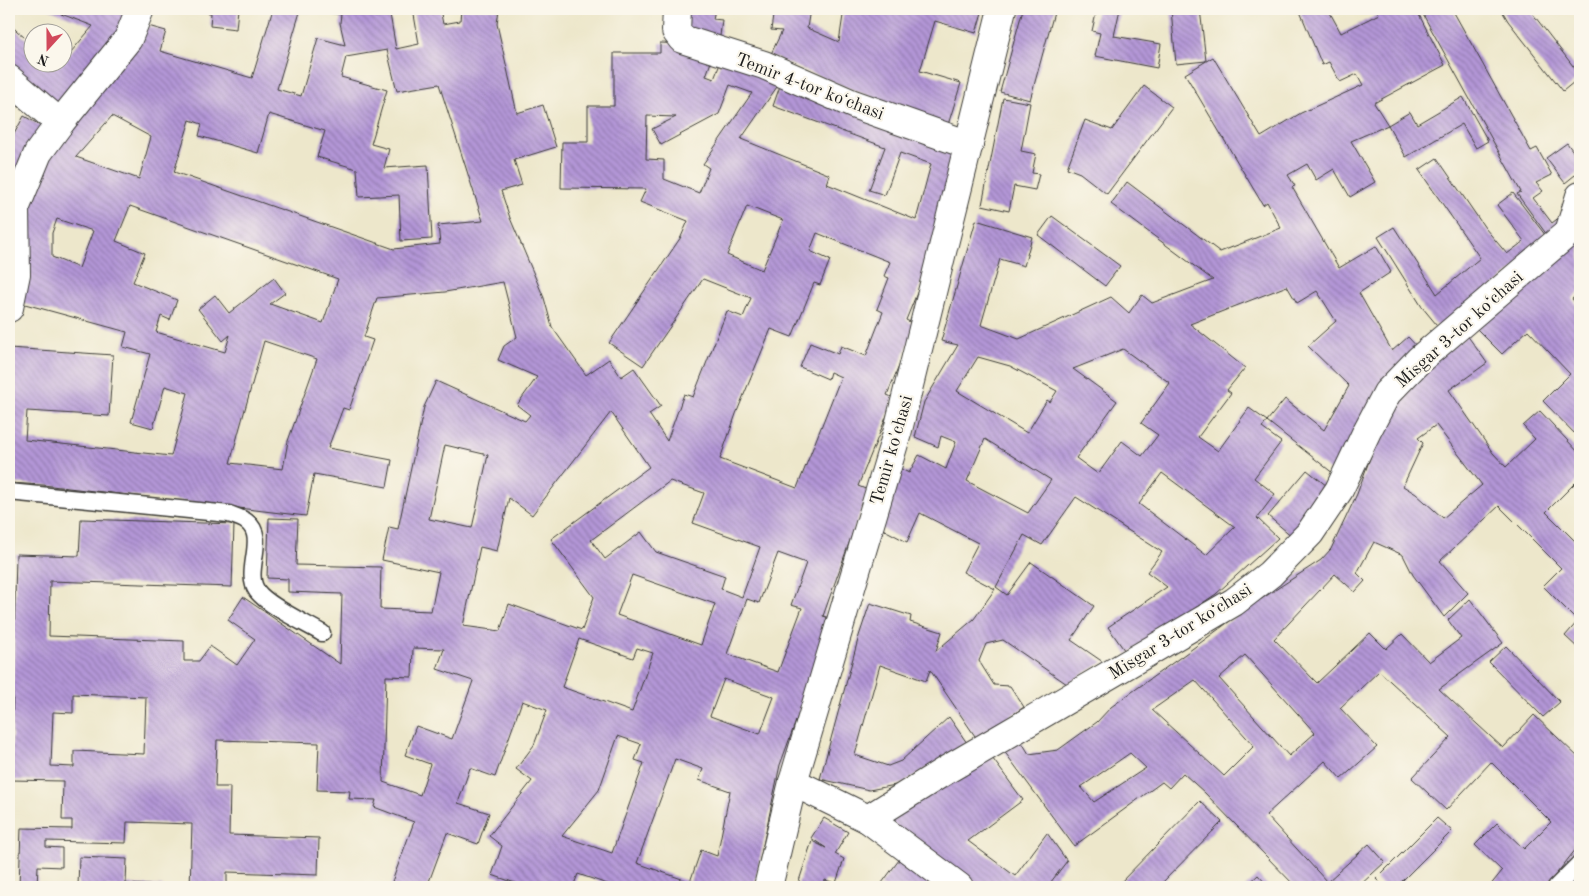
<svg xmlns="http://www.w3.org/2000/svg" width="1589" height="896" font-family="'Old Standard TT',serif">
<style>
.building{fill:url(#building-back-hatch);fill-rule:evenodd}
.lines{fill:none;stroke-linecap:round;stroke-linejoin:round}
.lane-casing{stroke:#3b3a36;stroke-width:19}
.street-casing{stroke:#3b3a36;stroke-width:30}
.lane{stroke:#fff;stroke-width:16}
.street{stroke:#fff;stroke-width:28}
.labels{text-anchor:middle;stroke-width:4.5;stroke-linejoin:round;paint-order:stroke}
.street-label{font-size:18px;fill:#1c1c1c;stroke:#fbf7ec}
</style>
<defs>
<pattern id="building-back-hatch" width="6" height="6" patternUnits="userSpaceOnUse" patternTransform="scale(1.25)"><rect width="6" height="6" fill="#b396d7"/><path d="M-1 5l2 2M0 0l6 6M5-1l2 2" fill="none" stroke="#917aae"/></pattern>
</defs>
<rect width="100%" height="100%" fill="#fbf7ec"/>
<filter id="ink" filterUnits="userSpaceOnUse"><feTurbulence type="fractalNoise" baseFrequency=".02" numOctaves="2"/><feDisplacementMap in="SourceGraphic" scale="10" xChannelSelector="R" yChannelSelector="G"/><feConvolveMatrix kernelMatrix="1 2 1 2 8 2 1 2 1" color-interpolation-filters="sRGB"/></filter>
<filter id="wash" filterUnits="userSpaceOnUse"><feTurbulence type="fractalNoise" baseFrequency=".0096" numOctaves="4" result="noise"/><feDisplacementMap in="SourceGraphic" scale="20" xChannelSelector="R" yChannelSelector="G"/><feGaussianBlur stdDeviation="1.12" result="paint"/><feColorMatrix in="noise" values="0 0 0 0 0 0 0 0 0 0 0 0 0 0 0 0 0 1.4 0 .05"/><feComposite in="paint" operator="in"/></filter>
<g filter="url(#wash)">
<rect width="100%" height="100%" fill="#ede7cb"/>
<g id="blocks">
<!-- building -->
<g class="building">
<path d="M48,9H111L131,16L59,110L9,67V24L32,44V62H55L59,66L93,26Z"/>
<path d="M182,9H238L236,29L210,26L211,13L182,10Z"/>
<path d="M273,9H375V17L390,14L396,49L419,44L413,9H440L443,24L460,21L461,9H499L497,24L517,113L543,105L556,147L514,160L522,185L501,191L510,218L544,298L552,327L586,375L609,359L621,377L634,368L661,406L649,414L667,441L684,394L693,397L727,311L743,317L751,298L703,279L643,366L609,343L681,237L688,221L640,202L646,189L561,188L562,142H588V106H614V53H660V43L692,44L712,59L706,76L714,79L722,59L781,81L741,139L830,175L827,184L916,220L931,164L900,153L885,195L869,190L885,147L773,106L781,83L961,149L934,251L906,320L916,325L887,395L894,398L858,486L868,490L823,616L833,619L780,765L754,887H616L578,874L573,887H527L492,875L502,846L489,836L532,781L516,769L534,745L547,710L522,701L495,777L470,768L458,803L489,813L478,844L447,833L427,887H390L414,822L374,807L376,800L349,799L350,791L317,790L319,743L217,740L215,787H230L229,835L319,838L318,875L227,872V887H190L192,824L127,822L126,843L46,841V847L62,848V867L38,866L37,887H19L21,828L72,829V820H62L63,781L11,780L16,554L79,556L81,519L234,524L232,587L50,581L49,636L184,641V661H199L210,646L237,665L255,639L228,620L243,597L340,664L342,594L288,592V579L267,578L269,518L298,519L296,565L381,567L380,609L431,611L439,572L382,560L389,527L398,529L424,407L436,381L525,421L530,415L517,405L537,377L498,360L504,346L517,337L503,282L445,292L377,298L364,337L373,340L349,410L343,408L328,448L392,460L387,487L314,474L306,516L43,485L9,483V348L113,355L109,416L27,411L25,440L171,456L188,393L165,386L153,428L131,422L150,354L123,347L127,332L14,301L20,209L34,173L148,26L166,31L160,51L252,78ZM300,12L341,14L340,23L345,45L318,38L301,96L277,89ZM387,50L397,91L439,84L483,221L438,225L440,244L394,249L174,172L190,120L202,124L199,136L258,153L269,114L325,131L317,157L357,169L359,197L399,195L401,241L432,239L428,165L384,168L389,149L371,144L387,90L341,77L346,57ZM730,85L752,93L703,164L709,168L699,193L664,179V160L646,159L647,116L676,117L652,129L661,145L719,114ZM112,116L151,137L139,179L76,157ZM130,206L338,279L323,323L270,304L285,293L274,278L229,313L215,295L198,309L223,341L230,335L225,352L156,332L161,316L170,320L177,300L133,282L145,253L116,241ZM747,206L783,220L762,270L727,255ZM57,219L93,231L79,268L52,257V233ZM817,233L890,262L884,276L889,278L877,309L883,312L866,356L841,346L838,354L810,343L800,367L828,379L830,372L841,377L797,488L720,459L736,414L771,329L792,337L814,283L820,285L830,260L810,251ZM264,341L317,359L288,441L283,469L230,463ZM611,412L649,467L551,539L594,597L582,630L509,604L500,631L463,626L480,547L497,551L509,498L532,515ZM445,445L488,455L472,528L429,519ZM670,481L704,493L693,523L760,547L742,597L721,589L725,576L656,552L641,532L605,559L591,540ZM778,553L806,563L791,605L802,608L778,672L727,654L747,599L759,603ZM632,575L715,604L701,645L617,615ZM579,639L633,658L637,648L653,653L632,712L562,687ZM413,648L444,649L437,669L473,681L452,739L416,726L405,755L430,764L420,795L383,782L386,676L412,677ZM724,679L774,697L760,734L710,716ZM73,694L146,697L144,754L74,751V767L51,766L53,712L73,713ZM618,736L641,744L635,760L644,763L612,853L562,836L599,790ZM675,759L703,769L699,780L730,791L717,856L701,850L690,882L637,863Z"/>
<path d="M684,9H715L713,19L722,20L720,36L681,31Z"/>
<path d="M774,9H810L807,28L839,42L844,9H983L976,33L935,21L920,71L961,83L947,128L770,56L782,31L771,30Z"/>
<path d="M1023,9H1055L1030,100L1000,92Z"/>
<path d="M1097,9H1120L1114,36L1161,44L1157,68L1095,56L1100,33L1092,31Z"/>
<path d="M1171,9H1200L1206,61L1176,64Z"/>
<path d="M1299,9H1328L1341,33L1379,14L1376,9H1416L1445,65L1374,103L1388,125L1351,141L1375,182L1350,197L1334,169L1316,180L1307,164L1288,175L1295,186L1292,187L1339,268L1376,246L1391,272L1359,293L1392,351L1408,337L1421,351L1334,474L1267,421L1285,399L1324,430L1349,386L1308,346L1336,321L1317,291L1297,303L1287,286L1190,324L1245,368L1227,390L1231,393L1198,437L1218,451L1249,408L1267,421L1262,428L1281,442L1254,478L1275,494L1257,518L1278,538L1216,594L1127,654L1108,627L1167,587L1147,572L1162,552L1076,497L1042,545L1024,535L996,587L1007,595L1031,562L1094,606L1071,640L1103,662L1067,684L1003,640L986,644L979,661L994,685L1010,686L1024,707L977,739L930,670L926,681L880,665L855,755L888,766L901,761L949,717L967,743L901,784L869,790L820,779L859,636L870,603L911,616L910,622L942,632L936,651L974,619L995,589L963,572L978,543L920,513L907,542L877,526L901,469L909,473L919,455L946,469L956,442L941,436L938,447L915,437L924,402L958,345L941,341L976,220L1032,237L1024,266L1000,259L981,325L1019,339L1111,297L1129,313L1142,295L1152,303L1213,280L1111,204L1127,182L1220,252L1281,228L1267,202L1263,205L1185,74L1213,57L1261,137L1301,113L1363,85L1357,74L1340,82L1329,62L1322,65ZM1123,349L1170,383L1141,423L1158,435L1142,456L1122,441L1098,474L1076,458L1117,401L1073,369ZM978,357L1010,366L1057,391L1050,402L1047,400L1027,433L957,391ZM985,439L1051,480L1028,513L967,481ZM1162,473L1235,527L1206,555L1139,504Z"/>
<path d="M1420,9H1452L1531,151L1537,148L1552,175L1536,183L1543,191L1533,198L1552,223L1565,213L1550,239L1517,194L1521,192Z"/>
<path d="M1501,9H1529L1580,75V77L1563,91L1508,21Z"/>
<path d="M1144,86L1172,107L1107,194L1080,173L1067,168L1085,120L1112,130Z"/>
<path d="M1463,97L1488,141L1476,148L1462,124L1406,157L1388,125L1410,112L1417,124Z"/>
<path d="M1003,98L1030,103L1021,151L1036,154L1032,173L1039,174L1035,190L1014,186L1009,211L982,205Z"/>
<path d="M24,116L49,130L9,203V143Z"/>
<path d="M1567,143L1580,161V171L1565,183L1546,158Z"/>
<path d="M1437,158L1485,228L1507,254L1524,241L1497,205L1513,193L1549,240L1441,330L1422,307L1378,237L1394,227L1437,294L1480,258L1419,170Z"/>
<path d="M1052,216L1120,266L1105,286L1038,235Z"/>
<path d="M1580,217V291L1572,299L1580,308V435L1578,437L1543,401L1570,374L1528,330L1502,354L1475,327Z"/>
<path d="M1467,335L1487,363L1449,390L1493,453L1506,467L1535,439L1523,426L1540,411L1580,454V478L1546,512L1580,546V650L1565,636L1578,621L1543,586L1561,568L1499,506L1440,561L1468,593L1444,617L1413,575L1403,555L1374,542L1357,573L1365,581L1355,592L1335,574L1274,639L1317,683L1370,633L1386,649L1402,634L1429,662L1461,638L1448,620L1470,599L1503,643L1439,689L1503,748L1534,715L1580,759V844L1546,887H1489L1502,871L1475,845L1497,823L1524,849L1551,822L1491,762L1446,810L1412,778L1451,737L1379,671L1340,708L1377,747L1341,779L1325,761L1266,815L1327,882L1369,844L1385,862L1358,887H1296L1205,793L1183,773L1169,788L1162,782L1074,846L1004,751L1020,739L1029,754L1058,750L1097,722L1111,707L1192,649L1246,609L1321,560L1331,549L1357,494L1388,409L1406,383ZM1436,425L1482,485L1443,518L1416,494L1403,486L1423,443L1418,438ZM1245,655L1315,733L1289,756L1219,678ZM1195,680L1254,746L1224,776L1152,710ZM1130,753L1146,768L1094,802L1081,787Z"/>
<path d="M1307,470L1332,490L1293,537L1268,516Z"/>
<path d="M1506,646L1560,702L1543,717L1489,662Z"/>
<path d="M987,751L1023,800L968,841L1015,876L1047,833L1067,861L1047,887H976L890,822Z"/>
<path d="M1200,801L1222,822L1158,887H1116Z"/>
<path d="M824,818L848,832L835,854L844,859L836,883L825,880L823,887H797L812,841L826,848L811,838Z"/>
<path d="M1437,818L1452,831L1396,887H1384L1376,879Z"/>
<path d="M79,857L127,859L126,884L163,886V887H78Z"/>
<path d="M899,860L936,887H879Z"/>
<path d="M1258,875L1269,887H1245Z"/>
</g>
</g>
</g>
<g filter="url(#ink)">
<use href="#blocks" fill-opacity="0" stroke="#3b3a36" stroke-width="1"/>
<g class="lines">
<defs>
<g id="lane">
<path d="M9,492L229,514C234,516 242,518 247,522C268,538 243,571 257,591C268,606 305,623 322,633"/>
<path d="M1556,887L1580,863"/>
</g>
<g id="street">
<path d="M677,9L676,31L682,39L764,65L853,104L969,145"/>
<path d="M9,79L60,123"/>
<path d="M9,308L16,274L15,209L38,153L60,123L128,39L140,9"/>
<path d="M793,782L868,819L959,887"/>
<path d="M868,819L948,769L1234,602L1270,574L1310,533L1339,490L1367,431L1387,393L1419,360L1569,232L1580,196"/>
<path d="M768,887L793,782L898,430L1002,9"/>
</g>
</defs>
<!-- lane casing -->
<use href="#lane" class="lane-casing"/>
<!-- street casing -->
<use href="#street" class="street-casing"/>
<!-- lane -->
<use href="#lane" class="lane"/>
<!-- street -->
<use href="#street" class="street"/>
</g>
</g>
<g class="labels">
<!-- street labels -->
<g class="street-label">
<text transform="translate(810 86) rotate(21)" y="6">Temir 4-tor koʻchasi</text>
<text transform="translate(1459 329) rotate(-42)" y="6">Misgar 3-tor koʻchasi</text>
<text transform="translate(891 450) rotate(-74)" y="6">Temir ko'chasi</text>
<text transform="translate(1180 631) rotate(-32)" y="6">Misgar 3-tor koʻchasi</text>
</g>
</g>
<!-- margin -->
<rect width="1589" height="896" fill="none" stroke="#fbf7ec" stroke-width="30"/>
<!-- north arrow -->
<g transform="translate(48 48) rotate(201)"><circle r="24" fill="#fbf7ec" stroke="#a29f99"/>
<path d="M0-4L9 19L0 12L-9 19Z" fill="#d1495b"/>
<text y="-8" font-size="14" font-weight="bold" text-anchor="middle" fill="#1c1c1c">N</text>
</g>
</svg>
